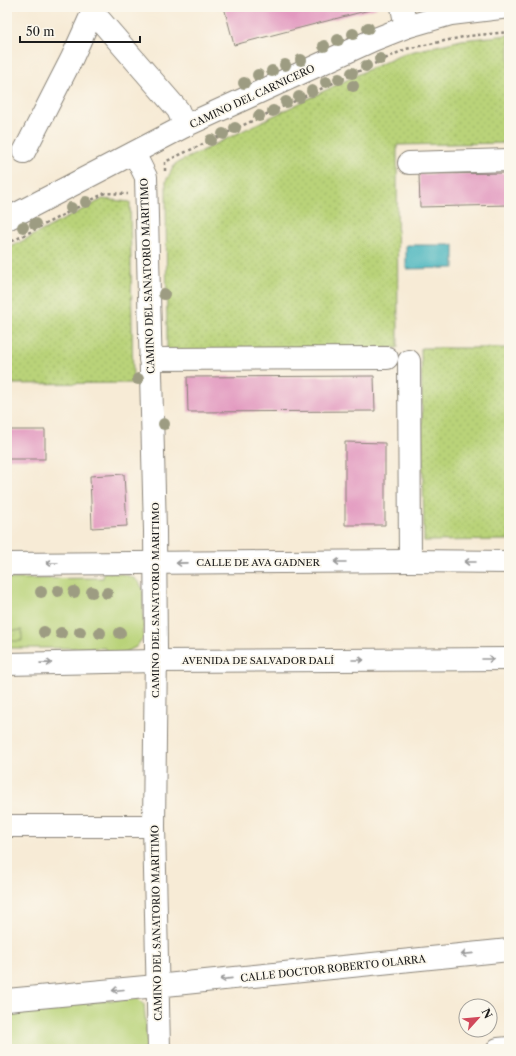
<svg xmlns="http://www.w3.org/2000/svg" width="516" height="1056" font-family="'Libre Caslon Text',serif">
<style>
.grass{fill:url(#grass-dots);stroke:#6a784a}
.park{fill:#b9d379;stroke:#6a784a}
.garden{fill:url(#garden-furrows);stroke:#6a784a}
.water{fill:#42b2bc;stroke:#2f676c}
.building{fill:#e298bf}
.lines{fill:none;stroke-linecap:round;stroke-linejoin:round}
.minor-casing{stroke:#8a8479;stroke-width:24}
.path{stroke:#8a8479;stroke-width:2.5;stroke-dasharray:3 3;stroke-linecap:butt}
.minor{stroke:#fff;stroke-width:22}
.tree{fill:#9d9c82}
.oneway{stroke:#999}
.labels{text-anchor:middle;stroke-width:3.5;stroke-linejoin:round;paint-order:stroke}
.street-label{font-size:10px;fill:#1c1c1c;stroke:#fbf7ec}
</style>
<defs>
<pattern id="grass-dots" width="8" height="8" patternUnits="userSpaceOnUse"><rect width="8" height="8" fill="#b9d379"/><path d="M2 2h.1M6 6h.1" fill="none" stroke="#9eb568" stroke-width="1.8" stroke-linecap="round"/></pattern>
<pattern id="garden-furrows" width="10" height="10" patternUnits="userSpaceOnUse"><rect width="10" height="10" fill="#b9d379"/><path d="M-1 1l2-2M0 10L10 0M9 11l2-2" fill="none" stroke="#9eb568"/></pattern>
</defs>
<rect width="100%" height="100%" fill="#fbf7ec"/>
<filter id="ink" filterUnits="userSpaceOnUse"><feTurbulence type="fractalNoise" baseFrequency=".025" numOctaves="2"/><feDisplacementMap in="SourceGraphic" scale="8" xChannelSelector="R" yChannelSelector="G"/><feConvolveMatrix kernelMatrix="1 2 1 2 8 2 1 2 1" color-interpolation-filters="sRGB"/></filter>
<filter id="wash" filterUnits="userSpaceOnUse"><feTurbulence type="fractalNoise" baseFrequency=".012" numOctaves="4" result="noise"/><feDisplacementMap in="SourceGraphic" scale="16" xChannelSelector="R" yChannelSelector="G"/><feGaussianBlur stdDeviation="0.9" result="paint"/><feColorMatrix in="noise" values="0 0 0 0 0 0 0 0 0 0 0 0 0 0 0 0 0 1.4 0 .05"/><feComposite in="paint" operator="in"/></filter>
<g filter="url(#wash)">
<rect width="100%" height="100%" fill="#f7ebd6"/>
<!-- grass -->
<g class="grass">
<path d="M509,35V143L397,145L398,348L167,353L166,181L175,164L367,70L406,53L462,40Z"/>
<path d="M103,199L130,202L133,383L7,384V249Z"/>
<path d="M421,348H509V540L424,541Z"/>
</g>
<!-- park -->
<g class="park">
<path d="M104,571C119,574 137,573 143,590L144,627L143,638L136,647L126,652L106,655L105,648H7V579L103,578Z"/>
<path d="M138,998L144,1004L148,1049H7V1009Z"/>
</g>
<!-- garden -->
<path class="garden" d="M22,630V641H7V631Z"/>
<!-- water -->
<path class="water" d="M406,245H454V268L406,269Z"/>
<g id="blocks">
<!-- building -->
<g class="building">
<path d="M224,7H376L377,8L234,45Z"/>
<path d="M509,173V205L420,207L419,174Z"/>
<path d="M374,376L375,411L188,412L187,377Z"/>
<rect x="7" y="430" width="38" height="29"/>
<path d="M345,442L385,443V525H345Z"/>
<path d="M124,474L127,526L92,528L90,476Z"/>
</g>
</g>
</g>
<g filter="url(#ink)">
<use href="#blocks" fill-opacity="0" stroke="#8a8479" stroke-width="1"/>
<g class="lines">
<defs>
<g id="minor">
<path d="M402,7L406,27"/>
<path d="M93,12L178,110L185,126"/>
<path d="M24,152L72,58L95,7"/>
<path d="M134,153L146,177L155,531L156,649L154,826L159,1049"/>
<path d="M409,163L509,160"/>
<path d="M7,219L185,126L373,40L406,27L451,14L509,7"/>
<path d="M150,359L387,358"/>
<path d="M409,361L410,561"/>
<path d="M7,564L410,561L509,562"/>
<path d="M7,664L156,661L509,659"/>
<path d="M7,826H154"/>
<path d="M7,1000L156,986L509,950"/>
<path d="M498,1049L509,1048"/>
</g>
</defs>
<!-- minor casing -->
<use href="#minor" class="minor-casing"/>
<!-- path -->
<g class="path">
<path d="M165,171V162L173,158L406,49L468,36L509,32"/>
<path d="M7,244L105,193L128,194"/>
</g>
<!-- minor -->
<use href="#minor" class="minor"/>
</g>
<!-- trees -->
<g class="tree">
<circle cx="368" cy="28" r="6"/>
<circle cx="353" cy="34" r="6"/>
<circle cx="338" cy="40" r="6"/>
<circle cx="324" cy="46" r="6"/>
<circle cx="380" cy="59" r="6"/>
<circle cx="301" cy="60" r="6"/>
<circle cx="285" cy="65" r="6"/>
<circle cx="366" cy="66" r="6"/>
<circle cx="272" cy="71" r="6"/>
<circle cx="352" cy="73" r="6"/>
<circle cx="258" cy="75" r="6"/>
<circle cx="339" cy="79" r="6"/>
<circle cx="326" cy="82" r="6"/>
<circle cx="244" cy="83" r="6"/>
<circle cx="353" cy="86" r="6"/>
<circle cx="312" cy="91" r="6"/>
<circle cx="299" cy="97" r="6"/>
<circle cx="286" cy="102" r="6"/>
<circle cx="273" cy="111" r="6"/>
<circle cx="259" cy="116" r="6"/>
<circle cx="235" cy="128" r="6"/>
<circle cx="223" cy="134" r="6"/>
<circle cx="211" cy="140" r="6"/>
<circle cx="86" cy="202" r="6"/>
<circle cx="71" cy="208" r="6"/>
<circle cx="35" cy="224" r="6"/>
<circle cx="23" cy="227" r="6"/>
<circle cx="164" cy="294" r="6"/>
<circle cx="138" cy="379" r="6"/>
<circle cx="164" cy="424" r="6"/>
<circle cx="58" cy="591" r="6"/>
<circle cx="41" cy="592" r="6"/>
<circle cx="74" cy="592" r="6"/>
<circle cx="92" cy="592" r="6"/>
<circle cx="107" cy="593" r="6"/>
<circle cx="44" cy="632" r="6"/>
<circle cx="80" cy="632" r="6"/>
<circle cx="61" cy="633" r="6"/>
<circle cx="100" cy="633" r="6"/>
<circle cx="120" cy="633" r="6"/>
</g>
<!-- one-way arrows -->
<defs><path id="oneway-shaft" d="M-6 0H5M1.5-3L5.5 0L1.5 3" fill="none" stroke-width="1.6" stroke-linecap="round" stroke-linejoin="round"/></defs>
<g class="oneway">
<use href="#oneway-shaft" transform="translate(340 562) rotate(180)"/>
<use href="#oneway-shaft" transform="translate(470 562) rotate(-180)"/>
<use href="#oneway-shaft" transform="translate(52 563) rotate(180)"/>
<use href="#oneway-shaft" transform="translate(182 563) rotate(179)"/>
<use href="#oneway-shaft" transform="translate(488 659)"/>
<use href="#oneway-shaft" transform="translate(358 660)"/>
<use href="#oneway-shaft" transform="translate(46 663) rotate(-1)"/>
<use href="#oneway-shaft" transform="translate(467 954) rotate(174)"/>
<use href="#oneway-shaft" transform="translate(226 979) rotate(174)"/>
<use href="#oneway-shaft" transform="translate(118 990) rotate(175)"/>
</g>
</g>
<g class="labels">
<!-- street labels -->
<g class="street-label">
<text transform="translate(252 96) rotate(-25)" y="4">CAMINO DEL CARNICERO</text>
<text transform="translate(147 276) rotate(-92)" y="4">CAMINO DEL SANATORIO MARITIMO</text>
<text x="258" y="566">CALLE DE AVA GADNER</text>
<text transform="translate(155 600) rotate(-90)" y="4">CAMINO DEL SANATORIO MARITIMO</text>
<text x="258" y="664">AVENIDA DE SALVADOR DALÍ</text>
<text transform="translate(156 923) rotate(-91)" y="4">CAMINO DEL SANATORIO MARITIMO</text>
<text transform="translate(333 968) rotate(-6)" y="4">CALLE DOCTOR ROBERTO OLARRA</text>
</g>
</g>
<!-- margin -->
<rect width="516" height="1056" fill="none" stroke="#fbf7ec" stroke-width="24"/>
<!-- north arrow -->
<g transform="translate(478 1018) rotate(63)"><circle r="19" fill="#fbf7ec" stroke="#a29f99"/>
<path d="M0-3L7 15L0 10L-7 15Z" fill="#d1495b"/>
<text y="-6" font-size="11" font-weight="bold" text-anchor="middle" fill="#1c1c1c">N</text>
</g>
<!-- scale -->
<path d="M20 36v6h120v-6" fill="none" stroke="#1c1c1c" stroke-width="2"/>
<text x="26" y="36" font-size="12" fill="#1c1c1c" stroke="#fbf7ec" stroke-width="3" paint-order="stroke">50 m</text>
</svg>
